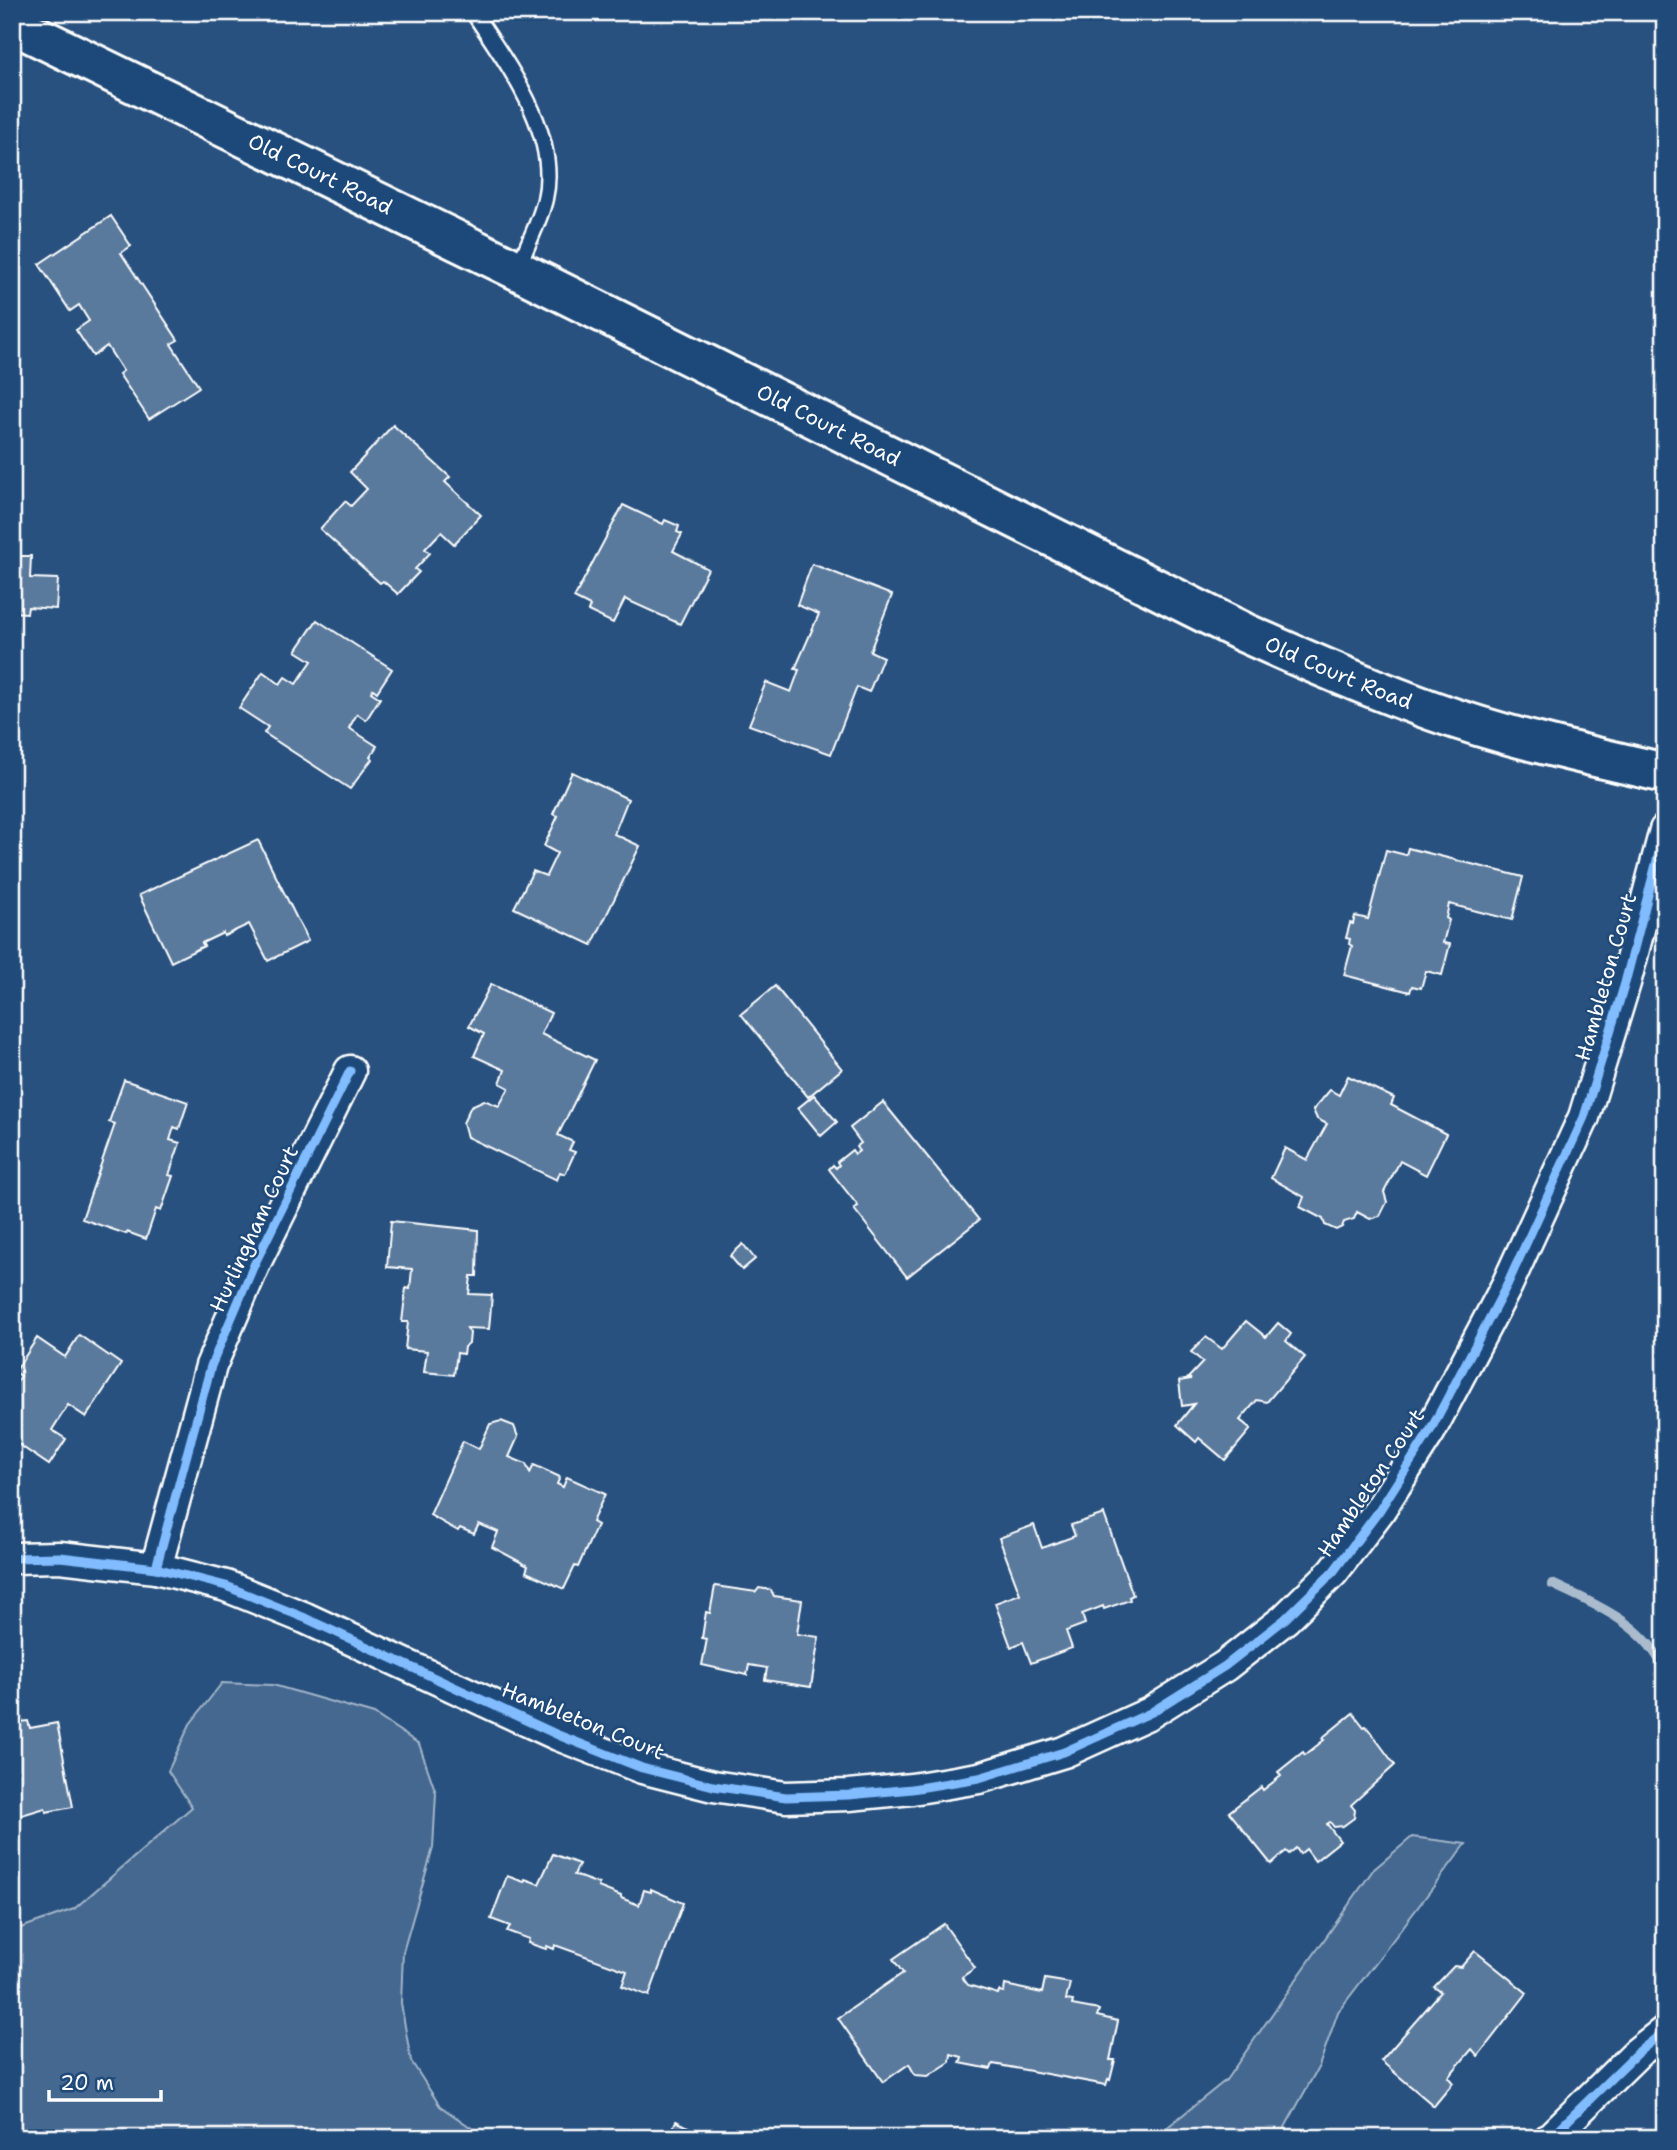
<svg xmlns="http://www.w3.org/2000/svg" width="1677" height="2150" font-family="'Shantell Sans',sans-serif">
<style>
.green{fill:#446890;stroke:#a2b4c8;stroke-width:2}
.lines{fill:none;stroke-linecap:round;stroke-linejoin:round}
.stream{stroke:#aabbcd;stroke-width:10}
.building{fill:#5a7a9d;stroke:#fff;stroke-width:2}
.lane-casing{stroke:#fff;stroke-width:19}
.street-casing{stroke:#fff;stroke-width:35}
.secondary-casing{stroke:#fff;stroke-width:44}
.lane{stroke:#1f4a7a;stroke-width:14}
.street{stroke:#1f4a7a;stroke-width:30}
.secondary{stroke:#1f4a7a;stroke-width:38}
.cycleway-casing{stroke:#1f4a7a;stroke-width:13}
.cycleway{stroke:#80bcff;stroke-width:9}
.labels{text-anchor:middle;stroke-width:5;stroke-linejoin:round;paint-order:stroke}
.street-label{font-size:21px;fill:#fff;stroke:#1f4a7a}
</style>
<rect width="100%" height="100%" fill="#28517f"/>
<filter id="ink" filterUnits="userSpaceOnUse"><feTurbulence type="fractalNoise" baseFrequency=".0143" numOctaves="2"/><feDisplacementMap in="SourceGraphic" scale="14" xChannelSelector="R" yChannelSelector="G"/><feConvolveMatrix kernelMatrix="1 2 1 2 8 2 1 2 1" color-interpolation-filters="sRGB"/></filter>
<g filter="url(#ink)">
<!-- green -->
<g class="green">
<path d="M222,1683L273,1685L374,1714L419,1744L436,1793L433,1848L403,1952L401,2003L411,2061L440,2106L486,2138H12V1931L74,1909L192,1807L168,1771L190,1724Z"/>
<path d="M1412,1837L1466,1844L1338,2012L1319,2066L1279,2138H1154L1226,2080L1373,1870Z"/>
</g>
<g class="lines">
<!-- stream -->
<path class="stream" d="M1552,1584C1593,1603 1649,1626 1665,1672"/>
</g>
<!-- building -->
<g class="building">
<path d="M111,216L131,246L121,253L178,340L171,344L199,387L149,419L119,374L123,371L107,346L93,356L76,330L89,321L79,305L70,311L39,264Z"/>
<path d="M393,425L450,477L445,482L481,515L454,544L441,532L425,549L430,553L415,569L419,572L398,594L383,581L380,583L320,529L345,501L351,506L367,489L350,472Z"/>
<path d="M623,505L663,524L665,520L679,526L677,532L682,534L673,551L708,569L680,624L625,599L613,623L588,611L590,606L574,598Z"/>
<path d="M12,556H31L30,578L58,579L56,609L28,607L27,613L12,612Z"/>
<path d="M812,564L892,595L870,651L883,657L869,692L857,687L831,754L749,725L766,682L791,692L799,670L795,669L819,614L797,605Z"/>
<path d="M317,620L392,669L377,692L373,689L371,692L380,698L366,720L357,714L349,728L377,746L370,757L372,759L350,789L264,733L268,727L239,708L263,672L280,684L285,677L296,684L312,661L296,651Z"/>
<path d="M572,772L628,799L614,834L640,846L592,945L514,908L533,871L546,876L557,853L544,846L558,816L553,814Z"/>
<path d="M258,840L308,941L268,961L249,924L224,936L223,933L202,943L204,946L171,962L139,895Z"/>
<path d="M1408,848L1523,877L1512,920L1449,904L1446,918L1449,920L1443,943L1450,944L1442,975L1426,971L1421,988L1412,986L1410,992L1344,975L1352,946L1349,944L1350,939L1346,938L1350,923L1353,924L1355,916L1368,919L1386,850L1406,855Z"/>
<path d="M491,984L551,1013L541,1034L595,1060L558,1135L573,1142L569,1150L575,1152L565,1174L560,1172L557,1180L467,1137L463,1123L471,1106L484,1100L499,1106L509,1088L500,1083L505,1070L474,1056L484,1034L469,1026Z"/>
<path d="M775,986L842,1069L808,1097L741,1014Z"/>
<path d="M1348,1076L1394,1098L1391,1105L1446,1134L1426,1175L1400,1161L1384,1192L1387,1202L1380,1216L1370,1219L1357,1212L1354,1219L1344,1222L1342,1227L1336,1230L1325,1225L1323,1219L1300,1207L1304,1197L1271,1178L1285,1148L1307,1160L1327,1124L1317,1119L1313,1110L1330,1090L1339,1095Z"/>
<path d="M124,1080L188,1102L179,1129L174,1127L170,1140L180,1143L169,1175L173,1176L161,1211L156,1209L146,1239L127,1232L126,1234L82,1219L115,1124L109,1122Z"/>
<path d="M814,1095L837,1122L821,1136L798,1108Z"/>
<path d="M883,1102L979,1220L907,1277L854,1209L858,1206L829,1169L833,1165L836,1168L839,1165L837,1162L852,1150L855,1154L859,1151L856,1147L861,1143L850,1128Z"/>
<path d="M391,1221L478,1230L477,1276H471L469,1294L492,1295L489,1329L467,1328L470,1333L469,1343L464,1347L463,1354L457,1353L454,1375L424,1372L427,1351L405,1349L408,1322H402L406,1288L410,1289L412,1269L387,1267Z"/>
<path d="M743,1244L755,1259L742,1270L730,1256Z"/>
<path d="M1246,1321L1266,1337L1278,1323L1291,1334L1286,1341L1305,1357L1267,1402L1257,1400L1240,1420L1251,1429L1225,1460L1199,1438L1196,1442L1177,1425L1194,1404L1182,1406L1179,1381L1191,1379L1188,1378L1203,1362L1191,1352L1206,1337L1222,1349Z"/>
<path d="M79,1335L121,1364L86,1417L68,1405L52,1430L66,1439L49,1465L12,1440V1389L21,1376L15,1372L37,1338L65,1357Z"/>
<path d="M501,1421L514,1426L518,1437L509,1457L526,1464L530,1473L534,1465L560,1477L557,1484L563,1487L567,1477L605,1494L592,1522L597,1525L578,1567L575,1566L564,1589L526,1572L528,1566L492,1547L498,1532L479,1524L474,1534L460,1528L458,1531L430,1515L463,1441L479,1449L490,1424Z"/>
<path d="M1104,1514L1133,1595L1129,1597L1130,1600L1104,1609L1103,1606L1082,1614L1085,1624L1066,1631L1072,1648L1031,1663L1023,1642L1011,1647L995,1603L1020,1594L999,1538L1034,1525L1042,1548L1075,1536L1071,1525Z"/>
<path d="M715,1586L756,1592L759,1588L771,1590L774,1596L802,1600L797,1634L819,1637L811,1687L765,1680L767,1668L749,1665L747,1675L702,1665L707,1639L702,1638L706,1612L710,1613Z"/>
<path d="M1353,1713L1364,1727L1366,1726L1395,1765L1351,1805L1355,1810L1354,1818L1343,1826L1334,1827L1330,1822L1327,1824L1340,1841L1315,1861L1306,1849L1300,1854L1296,1848L1289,1854L1286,1851L1271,1864L1229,1812L1261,1787L1263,1790L1281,1776L1278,1772L1303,1752L1305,1755L1324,1740L1322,1738Z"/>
<path d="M28,1721L30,1728L57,1723L73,1807L46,1812L45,1808L12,1818V1723Z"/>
<path d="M553,1854L579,1864L574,1875L599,1884L598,1887L621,1896V1898L639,1905L644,1890L651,1892V1889L683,1903L649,1996L622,1986L627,1971L555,1945L554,1949L547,1946L546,1949L528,1943L529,1939L507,1931L510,1926L491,1919L507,1876L524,1882L525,1879L539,1884Z"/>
<path d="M944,1924L975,1968L962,1977L968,1985L998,1994L999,1991L1004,1992L1005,1985L1042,1993L1045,1979L1070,1983L1066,2000L1073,2001L1072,2005L1099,2010L1097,2016L1118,2021L1110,2060H1115L1110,2080L1108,2079L1106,2085L993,2064L991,2069L960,2063L962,2057L951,2054L950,2062L928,2076L915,2075L909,2064L883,2082L838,2018L903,1973L893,1959Z"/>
<path d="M1475,1951L1527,1993L1478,2056L1472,2049L1448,2077L1453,2083L1434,2106L1381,2061L1441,1992L1434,1987L1454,1966L1461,1967Z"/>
<path d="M676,2121L709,2137V2138H668Z"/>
</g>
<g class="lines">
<defs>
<path id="lane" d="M473,12C507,64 560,133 545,199C540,222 526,246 518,269"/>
<g id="street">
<path d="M12,1558L60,1557L156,1568L226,1586L305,1618L558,1735L642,1768L713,1786L786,1797L849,1795L912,1789L979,1778L1064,1752L1150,1713L1225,1666L1285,1619L1333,1572L1379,1511L1430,1431L1507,1285L1584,1117L1625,983L1665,830"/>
<path d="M156,1568L211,1366L254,1265L350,1071"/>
<path d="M1550,2138L1637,2053L1665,2031"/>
</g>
<g id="secondary">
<path id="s1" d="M12,24L517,270L1245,633C1307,661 1369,688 1433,711C1508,738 1587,755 1665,773"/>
</g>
</defs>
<!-- lane casing -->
<use href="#lane" class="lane-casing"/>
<!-- street casing -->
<use href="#street" class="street-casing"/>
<!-- secondary casing -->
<use href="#secondary" class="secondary-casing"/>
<!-- lane -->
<use href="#lane" class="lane"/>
<!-- street -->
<use href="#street" class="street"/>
<!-- secondary -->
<use href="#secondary" class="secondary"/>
<defs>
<g id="cycleway">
<path d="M12,1558L60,1557L156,1568L226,1586L305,1618L558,1735L642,1768L713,1786L786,1797L849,1795L912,1789L979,1778L1064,1752L1150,1713L1225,1666L1285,1619L1333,1572L1379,1511L1430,1431L1507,1285L1584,1117L1625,983L1665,830"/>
<path d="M156,1568L211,1366L254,1265L350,1071"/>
<path d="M1550,2138L1637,2053L1665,2031"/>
</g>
</defs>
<!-- cycleway casing -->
<use href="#cycleway" class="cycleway-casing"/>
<!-- cycleway -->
<use href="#cycleway" class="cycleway"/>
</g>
</g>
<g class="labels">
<!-- street labels -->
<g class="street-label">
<text dy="7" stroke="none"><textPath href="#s1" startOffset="343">Old Court Road</textPath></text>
<text dy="7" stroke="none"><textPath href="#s1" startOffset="910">Old Court Road</textPath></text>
<text dy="7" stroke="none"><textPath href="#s1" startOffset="1477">Old Court Road</textPath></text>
<text transform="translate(1606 977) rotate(-74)" y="7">Hambleton Court</text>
<text transform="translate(254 1229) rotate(-65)" y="7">Hurlingham Court</text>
<text transform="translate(1371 1483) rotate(-56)" y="7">Hambleton Court</text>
<text transform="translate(583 1721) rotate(22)" y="7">Hambleton Court</text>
</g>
</g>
<!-- margin -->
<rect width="1677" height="2150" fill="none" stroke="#1f4a7a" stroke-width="42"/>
<rect x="21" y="21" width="1635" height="2108" fill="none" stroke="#fff" stroke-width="2.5" filter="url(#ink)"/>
<!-- scale -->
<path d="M49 2090v10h112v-10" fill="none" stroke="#ffffff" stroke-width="3.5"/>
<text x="60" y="2090" font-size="21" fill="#ffffff" stroke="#1f4a7a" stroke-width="5" paint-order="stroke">20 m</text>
</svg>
